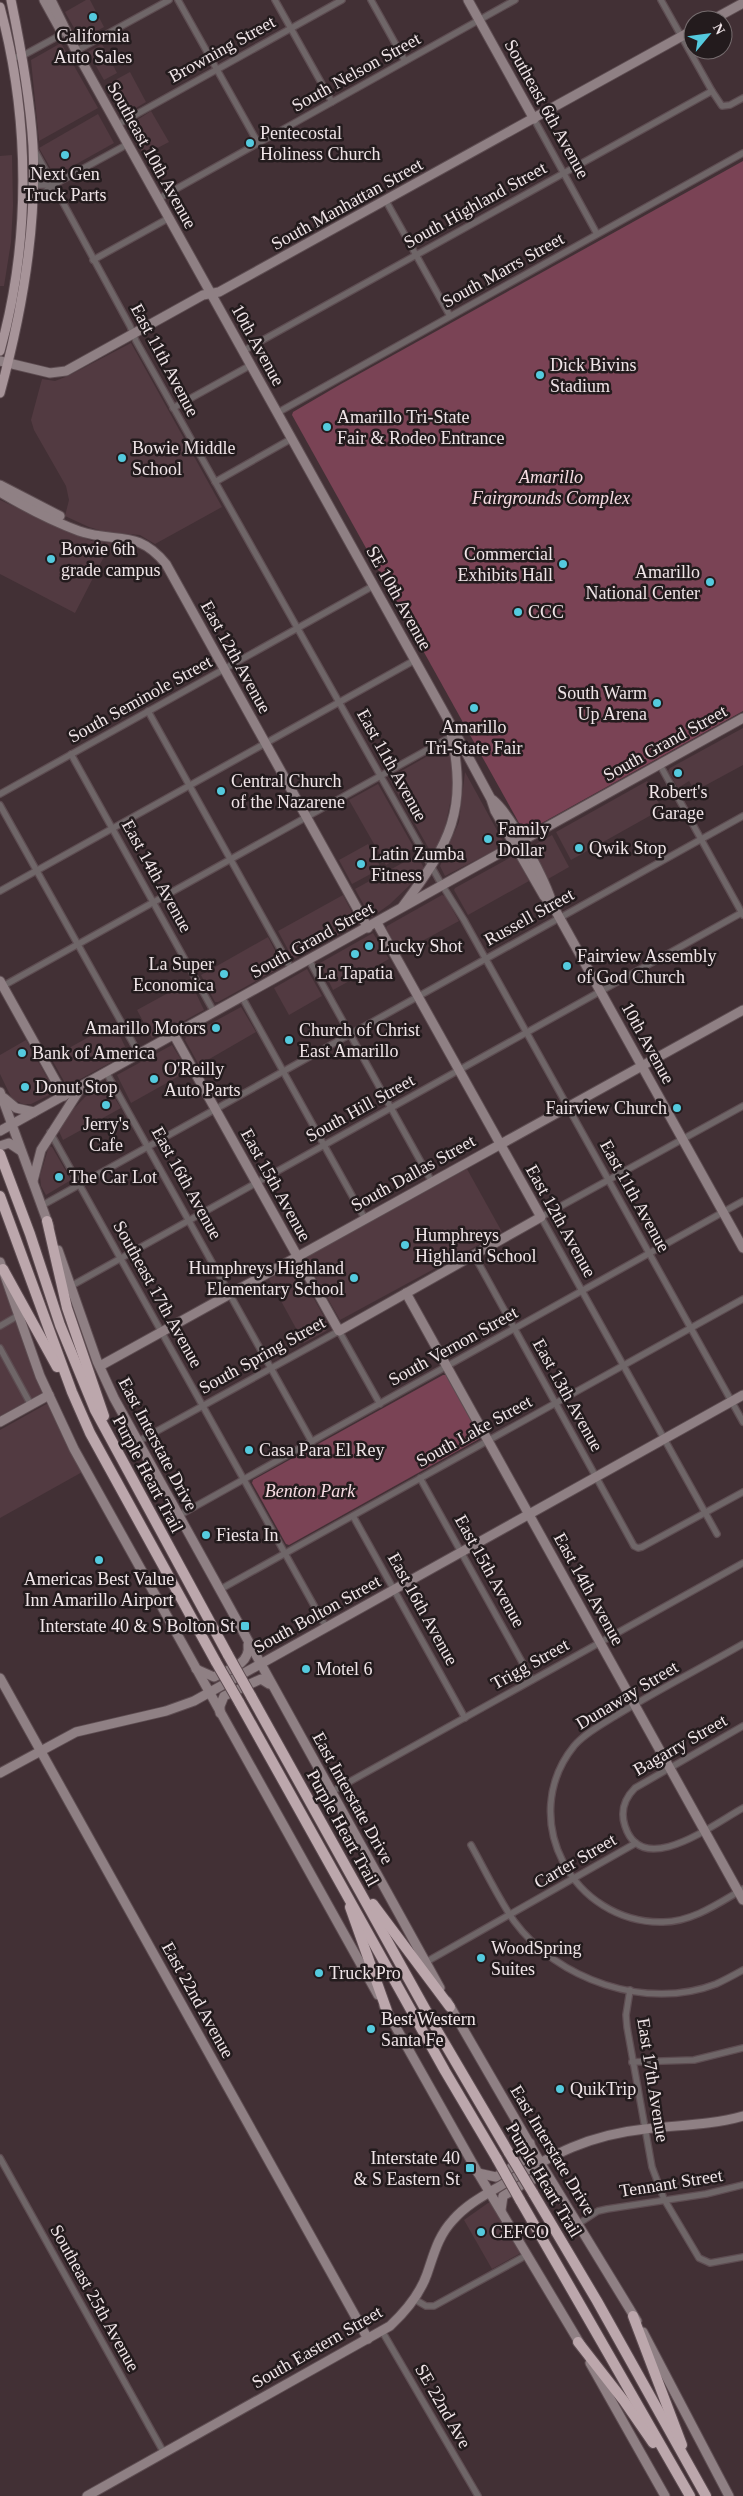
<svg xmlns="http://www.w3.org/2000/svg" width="743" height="2496" font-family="Georgia,serif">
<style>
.built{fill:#523a41}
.green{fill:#7a4355}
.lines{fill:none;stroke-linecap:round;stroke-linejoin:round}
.street-casing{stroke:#5e4d52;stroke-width:8}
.secondary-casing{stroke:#5e4d52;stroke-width:11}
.primary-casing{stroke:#5e4d52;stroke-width:11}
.highway-casing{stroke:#5e4d52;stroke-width:12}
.street{stroke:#6f6668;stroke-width:5.5}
.secondary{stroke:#8f8084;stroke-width:9}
.primary{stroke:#a79499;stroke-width:9}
.highway{stroke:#bca7ac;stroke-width:10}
.highway-bridge-casing{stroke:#5e4d52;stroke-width:12;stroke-linecap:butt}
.highway-bridge{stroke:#bca7ac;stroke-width:10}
.poi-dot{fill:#54cade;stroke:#231b1d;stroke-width:2}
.labels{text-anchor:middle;stroke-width:5;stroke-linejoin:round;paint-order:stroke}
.poi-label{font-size:18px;fill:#f0e5e8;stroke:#231b1d;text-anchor:start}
.street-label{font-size:18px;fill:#f0e5e8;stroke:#231b1d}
.park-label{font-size:18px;font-style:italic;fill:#f7dce3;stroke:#231b1d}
</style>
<rect width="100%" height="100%" fill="#423035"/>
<!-- built -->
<g class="built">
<path d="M86,0H90L104,27L81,40L65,12Z"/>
<path d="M61,43L98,108L39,141L31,60Z"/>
<path d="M102,44L117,73L104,80L88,52Z"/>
<path d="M130,72L146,102L124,115L106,85Z"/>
<path d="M151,111L169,142L144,155L128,126Z"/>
<path d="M98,114L114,143L55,176L39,148Z"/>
<path d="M12,155L13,206L11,242L4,286H0V156Z"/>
<path d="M131,343L222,507L155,544L140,535L106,532L89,527L65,516L69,500L66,486L34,430L31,420L42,379L55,381L68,376Z"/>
<path d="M0,500L73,534L92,541L111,543L75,613L0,574Z"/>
<path d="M743,728V765L695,791L689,781L678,788L668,771L670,768Z"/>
<path d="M447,745H450L452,762V794L444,832L433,856L389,778Z"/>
<path d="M465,772L505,845L445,876L440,866L459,822Z"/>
<path d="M647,781L662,809L571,860L556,832Z"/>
<path d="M378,784L414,848L386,865L349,800Z"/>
<path d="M552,835L569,867L548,879L531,847Z"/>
<path d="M368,844L380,866V869L352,884L339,860Z"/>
<path d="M417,855L424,868L414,881L390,904L372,917L370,916L355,889Z"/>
<path d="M515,855L529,881L468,915L454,890L455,888Z"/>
<path d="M343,895L358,924L296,958L292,957L278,931Z"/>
<path d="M442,895L445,896L459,921L400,953L386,928L387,926Z"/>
<path d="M373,933L389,959L333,990L320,963Z"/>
<path d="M268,937L283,966L218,1002H215L201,975Z"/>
<path d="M307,969L322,996L289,1015L274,988Z"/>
<path d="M190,981L204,1010L152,1038L137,1010Z"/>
<path d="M241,1007L256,1032L199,1065L185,1040L186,1037Z"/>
<path d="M114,1023L128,1053L73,1083H65L51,1058Z"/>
<path d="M26,1040L54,1090L53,1093L31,1104H23L12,1099L0,1074V1055Z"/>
<path d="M172,1045L188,1071L131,1103L117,1075Z"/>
<path d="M105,1083L121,1108L63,1140L58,1129L67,1116L85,1097Z"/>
<path d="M49,1146L52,1147L71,1180L46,1195L41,1186L40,1176Z"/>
<path d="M467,1169L502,1232L340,1320L306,1260L307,1257Z"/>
<path d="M293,1265L296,1266L329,1326L326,1331L304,1343L269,1279Z"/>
<path d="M0,1274L43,1389L42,1393L0,1416Z"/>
<path d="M50,1402L84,1471L0,1518V1430Z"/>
<path d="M488,2203H490L520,2251L519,2254L492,2269L464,2220Z"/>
</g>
<!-- green -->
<g class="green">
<path d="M743,161V711L531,829L519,823L292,415L293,412L341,384Z"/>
<path d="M443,1375H446L480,1437L479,1439L289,1545L286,1544L252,1483L253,1480Z"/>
</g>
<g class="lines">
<defs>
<g id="street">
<path d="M178,0L258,143"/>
<path d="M275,0L332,102"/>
<path d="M371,0L405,61"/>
<path d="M661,0L712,91"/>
<path d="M76,51L169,0"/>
<path d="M11,58L22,56L66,32"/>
<path d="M534,119L597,234"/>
<path d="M117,125L342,0"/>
<path d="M35,151L130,326L136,341L439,880L464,920L743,1422"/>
<path d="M23,185H53"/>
<path d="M158,199L515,0"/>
<path d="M34,201L53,185L128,144"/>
<path d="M386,201L450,316"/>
<path d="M93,260L169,218"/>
<path d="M243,351L712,91L722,106L730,105L743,98"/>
<path d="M173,408L251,365"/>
<path d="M277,413L743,153"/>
<path d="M215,482L291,439"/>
<path d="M148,711L292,970"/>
<path d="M71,754L214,1012"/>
<path d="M660,765L743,915"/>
<path d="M0,794L373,586"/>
<path d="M0,805L139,1054"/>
<path d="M0,891L415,660"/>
<path d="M309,960L432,1182"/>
<path d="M1,987L454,735"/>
<path d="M242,997L365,1219"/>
<path d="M106,1072L312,1442"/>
<path d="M50,1132L326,1627"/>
<path d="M41,1206L743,816"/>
<path d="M474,1255L634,1546L638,1548L642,1547L743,1492"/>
<path d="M71,1286L743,912"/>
<path d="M0,1326L19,1315"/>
<path d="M0,1348L31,1405"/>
<path d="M137,1442L339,1331L380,1404"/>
<path d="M420,1478L532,1680"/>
<path d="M178,1516L743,1201"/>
<path d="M353,1516L465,1718"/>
<path d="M717,1534L541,1217L743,1106"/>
<path d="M219,1590L743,1299"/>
<path d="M743,1644C701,1668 658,1690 617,1715C603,1724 585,1733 574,1746C516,1818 573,1924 663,1922C692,1922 719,1903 743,1889"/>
<path d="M743,1726L635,1788C624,1799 620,1811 625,1826C642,1880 715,1823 743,1808"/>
<path d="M331,1792L743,1563"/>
<path d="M471,1845C485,1870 498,1898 514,1921C557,1980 647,2011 716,1984C725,1980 734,1975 743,1970"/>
<path d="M426,1962L636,1843"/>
<path d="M630,1990L626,2015L627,2027L652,2167L664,2199L699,2258L710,2263L743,2257"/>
<path d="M632,2062L694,2060L743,2048"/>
<path d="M0,2158L164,2453"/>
<path d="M578,2224L598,2211L607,2209L706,2194L743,2185"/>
<path d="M414,2299L426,2306H434L527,2255"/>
<path d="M382,2331L478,2496"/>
</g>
<g id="secondary">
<path d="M44,0L60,29L66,32"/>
<path d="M51,0L76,51L456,734L491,799L495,811L544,896L553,906"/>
<path d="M468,0L534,119"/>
<path d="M712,20L743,3"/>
<path d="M0,361L50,373L66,371L203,295L219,292L693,30"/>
<path d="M0,485L60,516"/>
<path d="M0,492C25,507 52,521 79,531C116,544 137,528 166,564L368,928"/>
<path d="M493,800C512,816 546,881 553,906L743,1248"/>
<path d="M403,906C450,843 469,810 450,729"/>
<path d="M0,981L64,1096"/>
<path d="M174,1035L339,1331L541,1217L377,923"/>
<path d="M0,1092L49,1226"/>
<path d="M4,1098L16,1108L34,1112"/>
<path d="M0,1131L743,718"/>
<path d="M0,1146L9,1143L21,1151"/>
<path d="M33,1181L41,1150L80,1089"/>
<path d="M58,1250L97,1361L114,1398L440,1988"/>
<path d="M0,1262L40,1376L74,1449L378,1995"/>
<path d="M406,1293L743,1900"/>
<path d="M100,1366L743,1010"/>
<path d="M0,1422L49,1395"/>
<path d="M196,1669L214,1677C228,1670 251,1664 248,1645"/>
<path d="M0,1678L368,2339"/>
<path d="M220,1713V1706L224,1696L261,1679L269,1684"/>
<path d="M0,1773L76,1732L166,1711L194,1701L743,1395"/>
<path d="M447,2001L540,2162L637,2321"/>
<path d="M384,2006L478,2173L582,2347"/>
<path d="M478,2173L496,2177L524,2160L530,2143"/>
<path d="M501,2210L503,2196L528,2181L543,2176L551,2182"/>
<path d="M643,2332L729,2496"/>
<path d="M590,2363L665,2496"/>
<path d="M87,2496L390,2326C406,2311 420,2294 427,2274C434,2254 438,2236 453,2220C468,2203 487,2194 505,2183C554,2154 588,2135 645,2129C679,2125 711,2125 743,2116"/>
</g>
<g id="primary">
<path d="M0,7C30,118 31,241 0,351"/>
<path d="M0,393C22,313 37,230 33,146C30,97 21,48 11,0"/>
</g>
<g id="highway">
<path d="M0,1154L30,1234L60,1325L95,1410L228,1655"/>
<path d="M0,1196L72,1392L90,1433L216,1662"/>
<path d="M47,1221L67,1308L104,1416"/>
<path d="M3,1269L57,1367"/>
<path d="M251,1696L438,2032L509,2153"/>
<path d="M239,1702L445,2071L497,2159"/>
<path d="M373,1904L450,2007"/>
<path d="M350,1907L387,2011"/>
<path d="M533,2193L597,2301L706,2496"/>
<path d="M520,2200L690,2496"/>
<path d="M633,2316L682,2445"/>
<path d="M578,2342L624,2401L653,2443"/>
</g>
</defs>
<!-- street casing -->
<use href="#street" class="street-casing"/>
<!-- secondary casing -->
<use href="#secondary" class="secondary-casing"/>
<!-- primary casing -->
<use href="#primary" class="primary-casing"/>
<!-- highway casing -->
<use href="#highway" class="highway-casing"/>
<!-- street -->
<use href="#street" class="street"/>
<!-- secondary -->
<use href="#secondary" class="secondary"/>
<!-- primary -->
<use href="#primary" class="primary"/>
<!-- highway -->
<use href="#highway" class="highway"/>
<defs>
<g id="highway-bridge">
<path d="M228,1655L251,1696"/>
<path d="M216,1662L239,1702"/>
<path d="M509,2153L533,2193"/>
<path d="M497,2159L520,2200"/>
</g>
</defs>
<!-- highway-bridge casing -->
<use href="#highway-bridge" class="highway-bridge-casing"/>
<!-- highway-bridge -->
<use href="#highway-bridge" class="highway-bridge"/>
</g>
<!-- markers -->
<g class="poi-dot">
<circle cx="93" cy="17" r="5"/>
<circle cx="250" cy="143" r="5"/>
<circle cx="65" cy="155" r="5"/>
<circle cx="540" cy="375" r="5"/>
<circle cx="327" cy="427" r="5"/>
<circle cx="122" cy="458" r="5"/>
<circle cx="51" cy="559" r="5"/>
<circle cx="563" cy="564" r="5"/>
<circle cx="710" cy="582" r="5"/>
<circle cx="518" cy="612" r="5"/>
<circle cx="657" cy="703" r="5"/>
<circle cx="474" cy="708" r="5"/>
<circle cx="678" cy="773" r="5"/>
<circle cx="221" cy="791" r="5"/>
<circle cx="488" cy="839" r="5"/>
<circle cx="579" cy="848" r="5"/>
<circle cx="361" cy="864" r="5"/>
<circle cx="369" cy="946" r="5"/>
<circle cx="355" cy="954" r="5"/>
<circle cx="567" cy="966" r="5"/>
<circle cx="224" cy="974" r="5"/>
<circle cx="216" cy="1028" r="5"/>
<circle cx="289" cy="1040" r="5"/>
<circle cx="22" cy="1053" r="5"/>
<circle cx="154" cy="1079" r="5"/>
<circle cx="25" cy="1087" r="5"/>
<circle cx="106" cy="1105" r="5"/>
<circle cx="677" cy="1108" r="5"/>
<circle cx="59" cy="1177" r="5"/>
<circle cx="405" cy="1245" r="5"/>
<circle cx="354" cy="1278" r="5"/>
<circle cx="249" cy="1450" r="5"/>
<circle cx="206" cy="1535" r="5"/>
<circle cx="99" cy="1560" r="5"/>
<rect x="240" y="1621" width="10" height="10" rx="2.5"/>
<circle cx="306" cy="1669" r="5"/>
<circle cx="481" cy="1958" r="5"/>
<circle cx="319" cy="1973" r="5"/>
<circle cx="371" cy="2029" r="5"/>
<circle cx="560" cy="2089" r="5"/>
<rect x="465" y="2163" width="10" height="10" rx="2.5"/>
<circle cx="481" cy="2232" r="5"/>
</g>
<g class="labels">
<!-- poi labels -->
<g class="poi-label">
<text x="93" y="42" text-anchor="middle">California<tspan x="93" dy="21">Auto Sales</tspan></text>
<text x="260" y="139">Pentecostal<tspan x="260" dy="21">Holiness Church</tspan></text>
<text x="65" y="180" text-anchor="middle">Next Gen<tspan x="65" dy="21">Truck Parts</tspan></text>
<text x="550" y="371">Dick Bivins<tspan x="550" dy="21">Stadium</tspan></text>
<text x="337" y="423">Amarillo Tri-State<tspan x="337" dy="21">Fair &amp; Rodeo Entrance</tspan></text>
<text x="132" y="454">Bowie Middle<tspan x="132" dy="21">School</tspan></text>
<text x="61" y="555">Bowie 6th<tspan x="61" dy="21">grade campus</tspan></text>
<text x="553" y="560" text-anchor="end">Commercial<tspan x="553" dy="21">Exhibits Hall</tspan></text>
<text x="700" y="578" text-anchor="end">Amarillo<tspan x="700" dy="21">National Center</tspan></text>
<text x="528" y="618">CCC</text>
<text x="647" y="699" text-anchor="end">South Warm<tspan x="647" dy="21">Up Arena</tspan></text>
<text x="474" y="733" text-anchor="middle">Amarillo<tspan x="474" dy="21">Tri-State Fair</tspan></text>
<text x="231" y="787">Central Church<tspan x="231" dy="21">of the Nazarene</tspan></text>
<text x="678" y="798" text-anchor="middle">Robert's<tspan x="678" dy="21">Garage</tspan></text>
<text x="498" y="835">Family<tspan x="498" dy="21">Dollar</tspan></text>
<text x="589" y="854">Qwik Stop</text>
<text x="371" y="860">Latin Zumba<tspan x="371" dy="21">Fitness</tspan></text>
<text x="379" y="952">Lucky Shot</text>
<text x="577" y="962">Fairview Assembly<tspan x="577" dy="21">of God Church</tspan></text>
<text x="214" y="970" text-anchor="end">La Super<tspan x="214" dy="21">Economica</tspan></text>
<text x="355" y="979" text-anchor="middle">La Tapatia</text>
<text x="206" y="1034" text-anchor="end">Amarillo Motors</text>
<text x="299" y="1036">Church of Christ<tspan x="299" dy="21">East Amarillo</tspan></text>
<text x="32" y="1059">Bank of America</text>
<text x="164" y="1075">O'Reilly<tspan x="164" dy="21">Auto Parts</tspan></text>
<text x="35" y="1093">Donut Stop</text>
<text x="667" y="1114" text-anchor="end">Fairview Church</text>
<text x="106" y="1130" text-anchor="middle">Jerry's<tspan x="106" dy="21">Cafe</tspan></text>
<text x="69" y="1183">The Car Lot</text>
<text x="415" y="1241">Humphreys<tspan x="415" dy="21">Highland School</tspan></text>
<text x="344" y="1274" text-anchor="end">Humphreys Highland<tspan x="344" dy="21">Elementary School</tspan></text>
<text x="259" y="1456">Casa Para El Rey</text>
<text x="216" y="1541">Fiesta In</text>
<text x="99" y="1585" text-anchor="middle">Americas Best Value<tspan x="99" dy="21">Inn Amarillo Airport</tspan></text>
<text x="235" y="1632" text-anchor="end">Interstate 40 &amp; S Bolton St</text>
<text x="316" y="1675">Motel 6</text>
<text x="491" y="1954">WoodSpring<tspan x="491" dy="21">Suites</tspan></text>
<text x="329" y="1979">Truck Pro</text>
<text x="381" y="2025">Best Western<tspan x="381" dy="21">Santa Fe</tspan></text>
<text x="570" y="2095">QuikTrip</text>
<text x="460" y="2164" text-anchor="end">Interstate 40<tspan x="460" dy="21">&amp; S Eastern St</tspan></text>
<text x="491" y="2238">CEFCO</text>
</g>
<!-- street labels -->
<g class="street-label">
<text transform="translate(222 49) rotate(-29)" y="6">Browning Street</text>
<text transform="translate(356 72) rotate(-29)" y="6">South Nelson Street</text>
<text transform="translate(547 109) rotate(61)" y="6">Southeast 6th Avenue</text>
<text transform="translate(152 155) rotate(61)" y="6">Southeast 10th Avenue</text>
<text transform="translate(347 204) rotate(-29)" y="6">South Manhattan Street</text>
<text transform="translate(475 205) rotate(-29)" y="6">South Highland Street</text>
<text transform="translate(503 270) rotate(-29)" y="6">South Marrs Street</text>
<text transform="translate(258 345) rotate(61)" y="6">10th Avenue</text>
<text transform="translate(165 360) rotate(62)" y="6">East 11th Avenue</text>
<text transform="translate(399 598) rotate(61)" y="6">SE 10th Avenue</text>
<text transform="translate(236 657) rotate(61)" y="6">East 12th Avenue</text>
<text transform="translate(140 699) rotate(-29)" y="6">South Seminole Street</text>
<text transform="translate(665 743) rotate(-29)" y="6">South Grand Street</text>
<text transform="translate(392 765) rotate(61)" y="6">East 11th Avenue</text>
<text transform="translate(157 876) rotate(61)" y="6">East 14th Avenue</text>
<text transform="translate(529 917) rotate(-29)" y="6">Russell Street</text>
<text transform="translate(312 940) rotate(-29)" y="6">South Grand Street</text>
<text transform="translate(648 1043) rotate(61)" y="6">10th Avenue</text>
<text transform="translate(360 1108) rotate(-29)" y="6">South Hill Street</text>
<text transform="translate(413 1173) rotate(-29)" y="6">South Dallas Street</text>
<text transform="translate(187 1183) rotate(61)" y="6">East 16th Avenue</text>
<text transform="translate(276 1185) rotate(61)" y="6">East 15th Avenue</text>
<text transform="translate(635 1196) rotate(61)" y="6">East 11th Avenue</text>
<text transform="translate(561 1221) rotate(61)" y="6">East 12th Avenue</text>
<text transform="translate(158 1294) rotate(61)" y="6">Southeast 17th Avenue</text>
<text transform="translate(453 1346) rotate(-29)" y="6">South Vernon Street</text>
<text transform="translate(262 1355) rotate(-29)" y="6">South Spring Street</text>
<text transform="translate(568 1395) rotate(61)" y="6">East 13th Avenue</text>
<text transform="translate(474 1431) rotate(-29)" y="6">South Lake Street</text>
<text transform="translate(158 1444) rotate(62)" y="6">East Interstate Drive</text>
<text transform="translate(148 1474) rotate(62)" y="6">Purple Heart Trail</text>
<text transform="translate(490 1571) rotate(61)" y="6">East 15th Avenue</text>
<text transform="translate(589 1589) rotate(61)" y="6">East 14th Avenue</text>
<text transform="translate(423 1609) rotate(61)" y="6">East 16th Avenue</text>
<text transform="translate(317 1614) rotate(-29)" y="6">South Bolton Street</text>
<text transform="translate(530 1664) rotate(-29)" y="6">Trigg Street</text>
<text transform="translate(627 1695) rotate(-31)" y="6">Dunaway Street</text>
<text transform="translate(680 1745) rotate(-30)" y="6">Bagarry Street</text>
<text transform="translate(353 1798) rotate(61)" y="6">East Interstate Drive</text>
<text transform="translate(343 1828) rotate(61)" y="6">Purple Heart Trail</text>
<text transform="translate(575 1861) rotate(-30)" y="6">Carter Street</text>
<text transform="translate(198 2000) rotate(61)" y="6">East 22nd Avenue</text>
<text transform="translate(653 2080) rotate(81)" y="6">East 17th Avenue</text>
<text transform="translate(553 2150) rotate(59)" y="6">East Interstate Drive</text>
<text transform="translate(544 2180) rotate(59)" y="6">Purple Heart Trail</text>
<text transform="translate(671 2183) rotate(-9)" y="6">Tennant Street</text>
<text transform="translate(95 2298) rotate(61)" y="6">Southeast 25th Avenue</text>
<text transform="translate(317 2347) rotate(-30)" y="6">South Eastern Street</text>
<text transform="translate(443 2406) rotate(60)" y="6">SE 22nd Ave</text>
</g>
<!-- park labels -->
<g class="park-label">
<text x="551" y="483">Amarillo<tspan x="551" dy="21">Fairgrounds Complex</tspan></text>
<text x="310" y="1497">Benton Park</text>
</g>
</g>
<!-- north arrow -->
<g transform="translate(708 35) rotate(61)"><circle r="24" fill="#231b1d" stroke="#756c6e"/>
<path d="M0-4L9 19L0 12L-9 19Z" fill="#54cade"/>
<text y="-8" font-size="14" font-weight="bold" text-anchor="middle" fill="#f0e5e8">N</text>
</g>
</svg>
